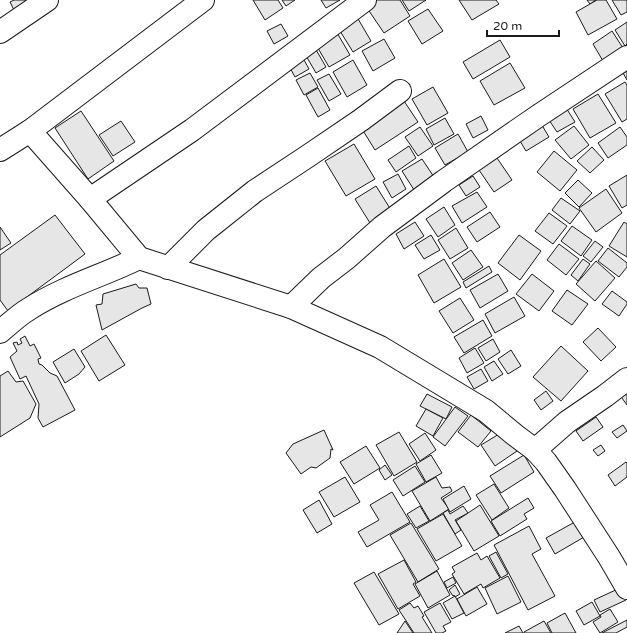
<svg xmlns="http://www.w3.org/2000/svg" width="627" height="633" font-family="'Varela Round',sans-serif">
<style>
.building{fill:#e6e6e6;stroke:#1a1a1a}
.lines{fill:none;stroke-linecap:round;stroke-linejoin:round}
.street-casing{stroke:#1a1a1a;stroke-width:24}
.street{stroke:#fff;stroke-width:22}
</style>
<rect width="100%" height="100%" fill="#fff"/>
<!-- building -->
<g class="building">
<path d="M14,0H25L29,8L16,14L10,2Z"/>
<path d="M253,0H278L283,8L265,20Z"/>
<path d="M282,0H295L286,6Z"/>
<path d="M321,0H340L326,8Z"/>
<path d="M373,0H400L410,16L384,33L365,5Z"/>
<path d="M402,0H426L409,11Z"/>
<path d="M459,0H496L499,4L472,20Z"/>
<path d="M587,0H596L590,4Z"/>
<path d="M597,0H606L617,19L588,35L576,12Z"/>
<path d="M612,0H627V12L621,15Z"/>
<path d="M428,9L443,31L422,44L408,21Z"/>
<path d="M354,12L371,41L353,52L335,23Z"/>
<path d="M627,22V44L625,46L615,30Z"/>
<path d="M281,24L288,36L274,44L267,31Z"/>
<path d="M336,31L350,55L329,67L315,43Z"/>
<path d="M612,31L623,48L603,61L593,44Z"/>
<path d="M384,39L395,58L373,71L362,51Z"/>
<path d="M500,40L510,57L473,79L463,62Z"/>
<path d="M315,48L326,67L316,73L305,54Z"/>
<path d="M303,58L309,69L295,77L289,66Z"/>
<path d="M353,60L367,85L347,97L333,72Z"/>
<path d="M510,63L525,88L494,105L480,81Z"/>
<path d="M627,71V80L623,73Z"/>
<path d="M310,73L318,87L304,95L296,80Z"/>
<path d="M329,74L341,94L329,101L317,80Z"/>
<path d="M625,82L627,85V119L622,122L605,94Z"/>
<path d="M433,87L448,113L427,125L412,99Z"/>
<path d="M318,88L330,110L318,117L306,95Z"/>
<path d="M598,94L616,123L590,138L573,109Z"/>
<path d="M404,101L418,122L375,150L362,129Z"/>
<path d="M563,103L575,122L557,132L545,114Z"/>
<path d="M81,111L114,161L88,179L55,128Z"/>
<path d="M481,116L488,130L473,138L466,124Z"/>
<path d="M445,118L454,134L434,145L426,129Z"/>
<path d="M121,121L135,142L113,156L99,135Z"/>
<path d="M540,122L549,137L526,151L517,136Z"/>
<path d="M574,126L589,145L571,159L555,140Z"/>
<path d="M420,127L433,146L418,156L405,137Z"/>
<path d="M620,127L627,137V145L608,158L598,143Z"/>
<path d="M458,134L468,152L445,165L435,148Z"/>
<path d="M354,144L375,179L346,196L325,161Z"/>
<path d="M409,146L416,158L396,172L388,160Z"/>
<path d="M592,147L604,160L590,173L577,161Z"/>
<path d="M554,151L577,170L560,191L537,172Z"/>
<path d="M497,158L512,180L494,192L479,170Z"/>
<path d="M422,159L436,180L416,193L402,171Z"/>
<path d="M398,174L406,189L392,198L383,182Z"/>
<path d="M627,175V205L622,208L609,186Z"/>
<path d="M473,176L480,187L466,196L459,185Z"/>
<path d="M578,180L592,193L579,207L565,193Z"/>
<path d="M376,186L391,210L370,223L355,199Z"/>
<path d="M606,189L622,213L596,232L579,208Z"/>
<path d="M477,192L487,207L462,223L452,206Z"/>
<path d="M561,198L580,211L570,224L552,210Z"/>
<path d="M444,207L455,225L438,237L426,219Z"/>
<path d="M490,212L500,227L477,242L467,227Z"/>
<path d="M549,213L567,226L553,244L535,231Z"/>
<path d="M55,215L85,254L8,311L0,300V255Z"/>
<path d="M415,222L424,236L404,249L396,234Z"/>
<path d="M624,222L627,224V257L609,246Z"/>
<path d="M572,226L592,240L581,256L561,241Z"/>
<path d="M0,227L11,243L0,250Z"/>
<path d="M456,228L468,248L450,259L438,240Z"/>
<path d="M431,235L440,250L424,259L415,245Z"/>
<path d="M519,235L541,251L520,280L498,263Z"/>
<path d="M595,241L603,247L591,262L583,256Z"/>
<path d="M559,244L579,259L566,275L547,260Z"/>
<path d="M608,248L627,263V267L619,277L598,261Z"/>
<path d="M471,250L483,267L463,280L452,263Z"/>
<path d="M444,259L461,287L434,303L418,275Z"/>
<path d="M583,259L590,264L578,281L571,275Z"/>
<path d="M596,261L615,278L595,301L576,284Z"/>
<path d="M489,266L492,272L466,288L463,282Z"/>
<path d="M498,274L508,291L480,308L470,290Z"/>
<path d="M532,274L554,291L539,311L516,294Z"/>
<path d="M136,284L139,288H147L151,304L142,308L102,330L96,305L102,304L103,294Z"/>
<path d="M567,290L588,304L572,325L552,311Z"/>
<path d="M612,291L627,302V304L619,316L602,304Z"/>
<path d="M514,297L525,316L495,333L485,314Z"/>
<path d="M460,298L474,320L453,333L439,311Z"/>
<path d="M483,320L492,336L464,353L454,337Z"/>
<path d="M598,328L616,347L601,361L583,342Z"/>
<path d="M106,335L125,365L99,381L81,351Z"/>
<path d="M25,336L30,346L34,344L41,358L38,359L39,364L42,365L50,373L57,376L75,410L43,427L38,418L39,404L26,376L20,379L10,357L17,351L13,343L17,342L18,345L22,343L20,339Z"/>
<path d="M493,339L500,352L486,361L478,348Z"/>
<path d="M561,346L588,371L561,401L533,377Z"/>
<path d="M475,348L484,363L467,373L459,358Z"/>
<path d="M74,349L85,367L79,374L65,383L53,362Z"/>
<path d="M511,350L521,366L508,374L498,359Z"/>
<path d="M494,361L503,374L492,381L484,367Z"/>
<path d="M481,369L488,381L474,389L467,377Z"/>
<path d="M8,371L16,382L23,381L36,404L30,418L0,437V376Z"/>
<path d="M627,389V405L619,394Z"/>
<path d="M546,391L553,401L541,410L534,400Z"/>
<path d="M427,394L452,407L446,419L420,406Z"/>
<path d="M455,407L468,416L445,446L433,437Z"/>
<path d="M426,409L443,418L433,436L416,426Z"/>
<path d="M471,415L491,431L478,447L458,432Z"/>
<path d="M596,417L603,427L583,441L576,431Z"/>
<path d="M623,425L627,431L617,438L612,432Z"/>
<path d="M324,430L333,450L331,449L330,458L316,468L311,467L301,474L286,453L293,444Z"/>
<path d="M504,431L517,451L495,466L481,445Z"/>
<path d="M399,432L417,462L394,476L376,445Z"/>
<path d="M425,433L436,450L420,461L409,444Z"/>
<path d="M601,445L605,451L598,456L593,450Z"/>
<path d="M366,446L380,468L354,484L340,462Z"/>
<path d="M431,455L442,473L426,482L416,464Z"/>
<path d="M524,455L534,472L501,493L490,476Z"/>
<path d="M626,462L627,463V477L615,486L608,475Z"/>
<path d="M385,465L392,475L385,480L379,470Z"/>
<path d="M415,466L425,482L403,496L393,480Z"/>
<path d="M345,477L360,502L334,517L319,492Z"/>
<path d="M436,477L442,488L450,487L452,491L441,498L449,509L430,521L412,491Z"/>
<path d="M494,484L509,508L492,520L476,495Z"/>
<path d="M464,486L471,499L450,512L443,499Z"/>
<path d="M392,492L410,522L367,547L358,532L379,520L370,505Z"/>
<path d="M528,498L534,508L524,514L527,519L500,536L491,521Z"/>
<path d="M319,500L332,524L317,533L303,510Z"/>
<path d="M480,505L499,536L474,551L456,521Z"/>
<path d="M420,506L429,521L416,528L407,514Z"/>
<path d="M463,506L468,513L455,520L461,530L455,534L443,513L448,510L450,514Z"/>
<path d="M443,514L462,546L436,561L417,529Z"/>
<path d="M582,518L591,533L555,554L546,538Z"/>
<path d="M411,523L439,569L418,582L390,535Z"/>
<path d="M529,526L541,549L532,554L555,596L528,610L494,545Z"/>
<path d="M496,552L508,574L501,578L489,556Z"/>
<path d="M477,553L481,560L487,556L500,578L483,588L481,584L464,594L452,574L455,572L452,567Z"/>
<path d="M404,560L416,582L413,584L420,596L398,609L378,574Z"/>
<path d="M437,571L450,595L428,608L415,584Z"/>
<path d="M374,572L399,614L379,625L354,583Z"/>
<path d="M508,576L521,602L497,614L485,588Z"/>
<path d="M453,577L456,583L447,588L444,582Z"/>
<path d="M455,585L460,594L455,597L454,595L453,596L449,590Z"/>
<path d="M477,587L487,604L466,616L457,599Z"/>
<path d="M620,588L626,600L600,612L594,600Z"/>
<path d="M455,596L464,613L452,619L443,603Z"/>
<path d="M592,602L600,616L584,625L576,611Z"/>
<path d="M410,603L414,608L418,606L424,616L422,617L432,633H414L399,610Z"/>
<path d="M440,603L451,622L443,626L446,631L442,633H436L424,612Z"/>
<path d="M610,609L618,622L600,633L593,622L601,617L600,615Z"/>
<path d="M565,613L576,633H552L547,623Z"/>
<path d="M627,620V627L616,633H602Z"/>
<path d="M405,621L413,633H397Z"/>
<path d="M544,621L551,633H524V632Z"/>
<path d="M519,626L523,633H505Z"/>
</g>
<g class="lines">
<defs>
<g id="street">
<path d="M0,32L47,0"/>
<path d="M30,131L90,199L139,258L291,307L380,347L486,411L515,435L535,450L546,462L565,489L609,557L627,588"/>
<path d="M0,150L30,131L203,0"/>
<path d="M90,199L192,130L365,0"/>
<path d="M168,268L206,230L255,191L308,156L361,120L400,91"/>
<path d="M291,307L321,278L347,258L382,227L444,181L538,116L627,57"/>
<path d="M0,332C9,324 19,315 29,309C63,287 102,276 139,258"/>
<path d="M535,450L567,422L605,396L627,379"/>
</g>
</defs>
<!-- street casing -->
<use href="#street" class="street-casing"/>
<!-- street -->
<use href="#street" class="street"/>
</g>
<!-- scale -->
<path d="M487 30v6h72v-6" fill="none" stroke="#1a1a1a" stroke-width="2"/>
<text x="493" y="30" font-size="12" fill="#1a1a1a" stroke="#ffffff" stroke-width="3" paint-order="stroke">20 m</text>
</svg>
